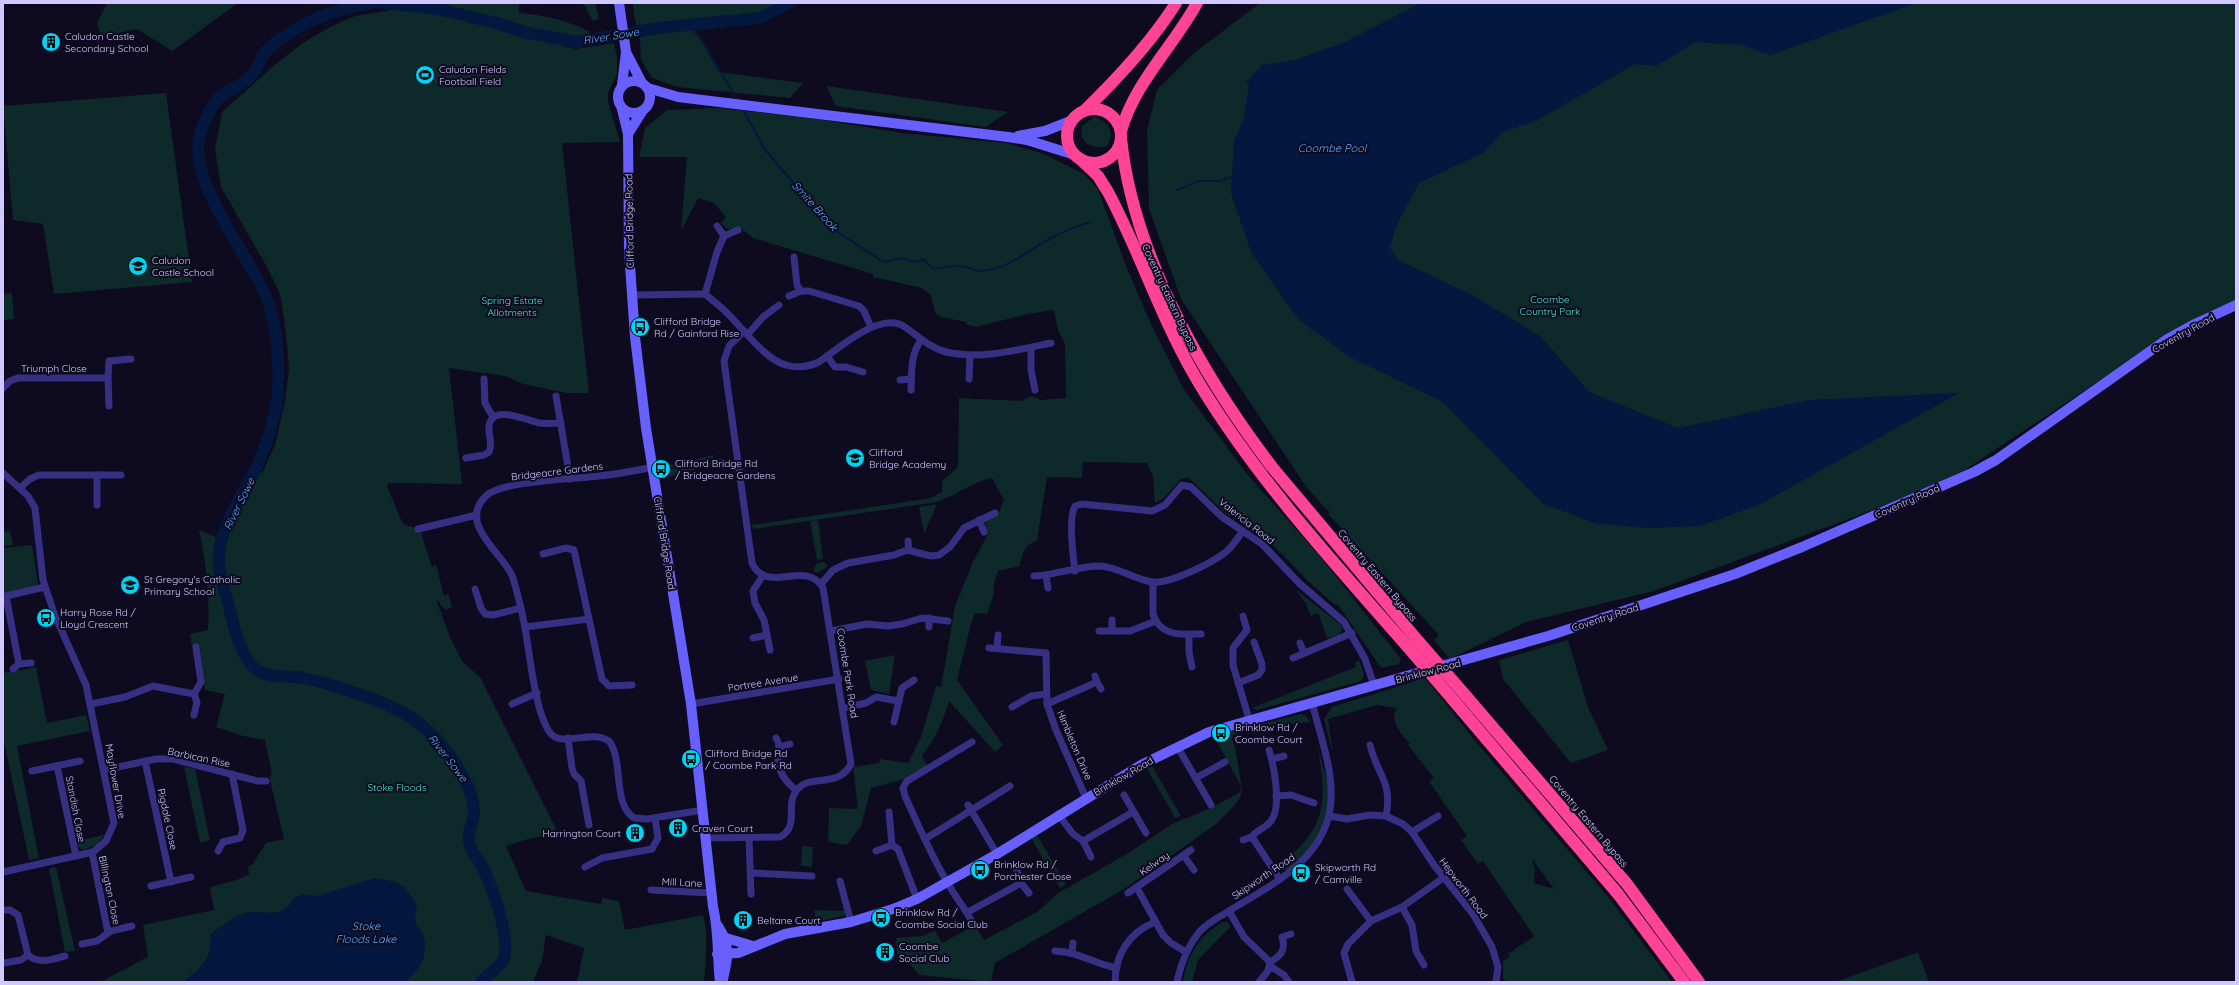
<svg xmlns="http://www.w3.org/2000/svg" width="2239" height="985" font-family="Quicksand,sans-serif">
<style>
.green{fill:#0d2929;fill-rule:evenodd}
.water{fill:#04173e}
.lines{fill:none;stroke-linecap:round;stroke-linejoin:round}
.stream{stroke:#04173e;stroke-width:2}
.river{stroke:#04173e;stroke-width:12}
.street{stroke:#363083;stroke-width:7}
.secondary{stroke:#685fff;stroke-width:10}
.highway{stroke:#ff4397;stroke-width:12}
.highway-bridge{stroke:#ff4397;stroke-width:12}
.labels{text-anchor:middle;stroke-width:4;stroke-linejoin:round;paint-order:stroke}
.poi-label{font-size:10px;fill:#d0c8ff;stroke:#0e0a1f;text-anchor:start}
.street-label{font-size:10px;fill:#d0c8ff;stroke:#0e0a1f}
.park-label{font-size:10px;fill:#49eac7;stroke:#0e0a1f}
.water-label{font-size:11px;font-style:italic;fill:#56abff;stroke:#0e0a1f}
</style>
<rect width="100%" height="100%" fill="#0e0a1f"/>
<!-- green -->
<g class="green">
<path d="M107,3H238L172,51L137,29L101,37L97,23Z"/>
<path d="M442,3H519V13C545,15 569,21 591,32C575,50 465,12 442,3Z"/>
<path d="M583,3H595L599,19L593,21Z"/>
<path d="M633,3H796L760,18L690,26L701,39L719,72L803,83L790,98L677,87L652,78L641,60L640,38L634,16Z"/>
<path d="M1260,3H2236V303L2162,339L1965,470L1900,500L1654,591L1526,622L1450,659L1434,640L1439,635L1328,514L1330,513L1307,488L1181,299L1149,209L1147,131L1157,90L1194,53Z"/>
<path d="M392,10H413L472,21L533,39L553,41L563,46L576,49L614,43L617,57V74L608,93V102L620,142L562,143L589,393H567L523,384L505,376L449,368L462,484L388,483L387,486L403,524L420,529L432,567L436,564L444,596L448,594L452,607L445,610L436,599L450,637L462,661L480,677L558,833L528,839L506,846L526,891L601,904L602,898L619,901L625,930L703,915C709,936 706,960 704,982H577L584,948L546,935L542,961L533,982H100L148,957L143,925L214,910L210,887L237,880L249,874L248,866L252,865L266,843L284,839L269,776L272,775L265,740L243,736L216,727L225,694L205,690L200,648L192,647L190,634L208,630C210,595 206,564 199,530L227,542L235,513L256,473H262L275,445L285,401L289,368L285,325L280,294L268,269L221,187L215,149L222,112L278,62L303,43L330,27L355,16Z"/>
<path d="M826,86L1008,112L985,127L836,106Z"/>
<path d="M166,93L192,282L54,294L43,224L13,220L3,106Z"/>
<path d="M719,108L817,119L902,133L1007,143L1044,154L1084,174L1098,189L1126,266L1152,326L1183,388L1247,474L1319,555L1401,659L1399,664L1381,668L1339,606L1333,603L1308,581L1271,543L1224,512L1189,478L1181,479L1165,497L1155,503L1153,477L1147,463L1083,462L1082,478L1047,477L1037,541C1024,545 1022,553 1020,566L998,571L994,584V594L987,614L975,613L971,624L957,680L1003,745L995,752L949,701C943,722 935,739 922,756L927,766L901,780L871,788L861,826L847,845L828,842L829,808L858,809L853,767L879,763L880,759L908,763L921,737L936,686L941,687L955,606L973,562L988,534L985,523L987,520L998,514L1004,500L992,478C970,482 953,499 931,503L753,529L752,525L931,498L942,492V481L958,467L959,398L1021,401L1031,396L1041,400L1066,398L1065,344L1058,330L1054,310L1028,314L976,327L966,324V322L941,317L935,313L931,295L922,288L873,277V274L753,238L740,227L727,229L721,223L726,217L714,203L698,198L681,231L687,157H639L645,128L667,110Z"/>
<path d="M1094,117C1108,121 1116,132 1107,146C1092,150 1078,143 1082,126Z"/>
<path d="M12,293L14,319L3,320V294Z"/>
<path d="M713,455L714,458L662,469L663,467Z"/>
<path d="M722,458V462L664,478L663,472L665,471Z"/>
<path d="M937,504L924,534L919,507Z"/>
<path d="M818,520L823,559L817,560L810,521Z"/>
<path d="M10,531L13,545L3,546V532Z"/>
<path d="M32,545L38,583L35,588L3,594V548Z"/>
<path d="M824,562L828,566L818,573L813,571L817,563Z"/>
<path d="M1295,589L1341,625L1342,629L1339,635L1327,638L1318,613L1311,616L1305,602Z"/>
<path d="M1568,640L1588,707L1608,750L1571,763L1503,679L1499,660Z"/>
<path d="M895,655L889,694L871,690L865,661Z"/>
<path d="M1359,660L1364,674L1361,681L1257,710L1252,708L1356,667L1355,663Z"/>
<path d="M36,667L47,723L86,715L90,731L17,746L39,858L29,860L3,737V673Z"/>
<path d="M1425,678L1477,743L1609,898L1672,982H1508L1503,979V961L1510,957L1508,954L1534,936L1483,861L1478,864L1461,840L1467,836L1429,782L1434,778L1408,745L1410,743C1402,736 1388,718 1397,708L1377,705L1328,719L1333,755L1324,719L1332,707ZM1532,860H1533L1554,889L1534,883L1535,868Z"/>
<path d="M1301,714L1306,716L1310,722L1262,727L1231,736L1235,747L1242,789L1240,798L1234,806L1215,825L1124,889L995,963L991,982L919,975L902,955H897L896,938L922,936L935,931L942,943L975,925L984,940L1037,912L1058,893L1127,854L1172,824L1211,808L1240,792L1241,786L1214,736Z"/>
<path d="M1318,747C1321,760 1326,774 1328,787C1331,820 1313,853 1286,871L1278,868C1288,857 1302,847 1310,834C1329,808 1322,777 1318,747Z"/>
<path d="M1152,766L1181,816L1175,818L1147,769Z"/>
<path d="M184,767L195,769L210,840L200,843Z"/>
<path d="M105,835L97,844L84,850L79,848L75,841Z"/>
<path d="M1037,835L1066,884L1060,888L1031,838Z"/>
<path d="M802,846L813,847L812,867L801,866Z"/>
<path d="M56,867L75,951L65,952L49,868Z"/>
<path d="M814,910L845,911L846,915L817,922Z"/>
<path d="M1222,922H1227L1231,926L1198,960L1192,982H1183C1188,953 1198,938 1222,922Z"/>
<path d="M1918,952L1929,982H1835Z"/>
</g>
<!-- water -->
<g class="water">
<path d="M1421,3H1916L1770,55L1741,45L1695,42L1656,66L1635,64L1536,121L1503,132L1483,153L1419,183L1396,226L1390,247L1398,260L1472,295L1540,336L1589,392L1678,428L1809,400L1959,393L1759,505L1699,526L1648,528L1595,523L1543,504L1443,402L1348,356L1297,318L1251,252L1231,193L1234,141L1244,118L1249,85L1246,82L1262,65L1295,60L1345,42Z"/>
<path d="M374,878C403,883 401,881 417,905L415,915L416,924L423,933L425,943L424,958L418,969L406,982H185V980C201,969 213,957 210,935C220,927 230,919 242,914C263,907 282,923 295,897L304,894L317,896Z"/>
</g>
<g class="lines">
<!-- stream -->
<g class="stream">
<path d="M690,26L701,39L738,101"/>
<path d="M742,108L764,148L815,209L836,231L884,262L903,258L915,262L924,259C934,277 944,264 959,266C967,266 974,271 982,271C1007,270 1030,249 1051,238C1064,231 1077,226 1091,222"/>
<path d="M1177,190L1199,181H1219L1232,177"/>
</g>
<!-- river -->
<g class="river">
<path d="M373,3C336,8 297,23 269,48C259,57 258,72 248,79C240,86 229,89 221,96C211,104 204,122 200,135C187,179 246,252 264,292C276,319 279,356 278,386C278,409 267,445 257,466C242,497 216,530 219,566C220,579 225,591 228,603C233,623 238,647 250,663C253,668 259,672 265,674C277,678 291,675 303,678C331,684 375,698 400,711C432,727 470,773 474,810C475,823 465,833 470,846C473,855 479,860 483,868C492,887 512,941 503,960C499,968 487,975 481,982"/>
<path d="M384,3L438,9L500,24L524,32L576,42L658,28L760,18L790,3"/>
</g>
<!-- street -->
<g class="street">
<path d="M717,226L724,236"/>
<path d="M794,257L797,285L801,291H809L859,306L864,311L871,327"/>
<path d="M705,294L717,252L724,236L738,230"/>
<path d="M632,295L705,294C712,300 719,305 726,312C742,327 765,360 786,365C796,368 809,367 819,362C838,349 881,310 905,327C918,336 930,348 946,352C981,360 1016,350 1051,343"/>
<path d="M789,296L801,291"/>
<path d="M748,334L763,317L779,305"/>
<path d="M1031,348V370L1035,390"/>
<path d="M827,356L835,367H846L863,372"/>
<path d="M108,378L109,361L131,359"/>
<path d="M484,379L485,403L493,417"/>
<path d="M969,379L970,356"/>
<path d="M900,380L911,379"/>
<path d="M3,388L10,381L18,378H108L109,406"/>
<path d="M911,390C912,371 910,356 921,340"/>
<path d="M556,396L570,479"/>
<path d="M466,458L484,455L489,452C494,442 486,432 490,422C496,406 527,420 539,423C546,424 553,423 561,423"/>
<path d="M653,467C635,471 618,474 599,476C575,479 503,481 487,495C455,524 505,554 513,578C518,595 522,611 525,628C530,654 535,715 551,734C563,747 592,729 609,741C624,760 612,804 634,818L647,819L703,810"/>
<path d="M3,473L28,496L35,508L43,580L55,616L86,685L114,823L106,841L93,852L3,872"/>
<path d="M97,475H121"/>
<path d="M20,488L30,479L39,475H97V505"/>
<path d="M979,520L984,532"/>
<path d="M418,529L477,515"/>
<path d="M908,541L909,550"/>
<path d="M543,554L566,548L574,550L602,679L609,686L632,685"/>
<path d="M1075,571C1073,556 1068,518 1075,506L1082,504L1152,511L1165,505L1182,485L1191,487L1222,517L1262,544L1299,583L1344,622L1365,659L1374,685"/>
<path d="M763,575L753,591L755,603L764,620L770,650"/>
<path d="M1034,576L1046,575"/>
<path d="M1153,582V614L1156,621"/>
<path d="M821,584L833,570L848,563L894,555L907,550L931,556L939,555L950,547L964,528L995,513"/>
<path d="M1048,588L1046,575C1063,572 1083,566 1100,566C1119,567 1135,580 1153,582C1170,584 1217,561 1229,549C1234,544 1238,538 1242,532"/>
<path d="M475,589L481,608L485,614L493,615L521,608"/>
<path d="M1243,616L1247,630L1233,648V665L1249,719"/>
<path d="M1112,620V631"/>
<path d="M525,627L589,619"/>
<path d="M929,627V618"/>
<path d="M831,631L867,624L888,626L902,624L922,618L948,621"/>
<path d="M1099,631H1130L1156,621C1166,637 1184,634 1201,634"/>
<path d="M1189,634V652L1192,667"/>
<path d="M753,638L767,635"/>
<path d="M1300,643L1304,653"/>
<path d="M989,648L1046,653L1047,704L1056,730L1086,798"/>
<path d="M997,648L998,635"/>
<path d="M1293,658L1352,633"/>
<path d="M19,664L6,596L45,587"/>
<path d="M13,669L19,664L31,663"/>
<path d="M1095,676L1097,682L1101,689"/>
<path d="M1238,683L1258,675L1262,670V664L1254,642"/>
<path d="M194,694L201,682L196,647"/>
<path d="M91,704L125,697L153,686L194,694L197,702L194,715"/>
<path d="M512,704L537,693"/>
<path d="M691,704L839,679"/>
<path d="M1047,704L1097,682"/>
<path d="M1012,707L1031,696L1046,694"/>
<path d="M844,708L866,703L876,697L899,701"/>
<path d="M894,722L902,688L914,680"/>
<path d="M568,738L572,768L574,774L581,781L589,825"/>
<path d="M776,738C781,746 778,750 778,759C779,773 785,781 796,790"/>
<path d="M972,742L907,781L903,788L905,796C918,825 931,855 947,882C956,898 967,911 975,927"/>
<path d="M1370,745C1377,775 1393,782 1386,816"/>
<path d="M1177,746L1211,805"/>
<path d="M780,747L790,744"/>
<path d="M1269,750C1274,766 1282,807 1271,821C1266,828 1256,830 1252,837L1279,878"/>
<path d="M1272,759L1284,756"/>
<path d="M145,761L171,882"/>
<path d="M57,766L76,856"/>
<path d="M104,770L156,759H173L257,781H266"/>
<path d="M32,771L80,761"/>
<path d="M1196,778L1225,762"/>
<path d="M1124,795L1146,833"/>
<path d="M1276,796L1291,795L1314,803"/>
<path d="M968,805L997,854"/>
<path d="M889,812L892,845"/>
<path d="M1058,814L1073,834L1083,841L1091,857"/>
<path d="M1329,816L1347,819L1370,815L1386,816L1403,824L1412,832L1434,865L1473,914L1492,947L1498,967L1496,982"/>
<path d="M1412,832L1438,816"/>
<path d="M706,838L780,837C800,826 785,806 796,791C810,772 837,790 851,764L823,588C806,558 767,596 752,563L724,361L729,346L744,331"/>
<path d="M749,838L751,894"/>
<path d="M925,839L1010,786"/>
<path d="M1243,840L1252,837"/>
<path d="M1083,841L1133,812"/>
<path d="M218,851L223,842L240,838L243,830L232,774"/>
<path d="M876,851L892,845L898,849L917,899"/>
<path d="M92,852L108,933"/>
<path d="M1184,856L1194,870"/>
<path d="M585,867L602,858L652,849L658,838L655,818"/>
<path d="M1017,871L1021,883L1029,893"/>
<path d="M752,873L812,876"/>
<path d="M840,881L851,922"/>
<path d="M151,886L191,877"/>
<path d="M1137,888L1163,935L1171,943L1186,952"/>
<path d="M1347,889L1371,921"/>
<path d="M651,890L712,893"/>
<path d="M1128,893L1191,850"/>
<path d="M1402,907L1412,925L1416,951L1424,965"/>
<path d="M3,910H10L18,915L28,955"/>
<path d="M1229,911L1244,937L1270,962L1268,971L1259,982"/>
<path d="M968,912L1021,883"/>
<path d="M82,944L97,941L111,931L132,926"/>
<path d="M1055,951C1081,952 1093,964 1117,968"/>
<path d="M1072,952L1073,943"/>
<path d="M1270,962C1281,956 1286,950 1282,937L1291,934"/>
<path d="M4,963L21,960L28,955C39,965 53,959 65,956"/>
<path d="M1270,966L1284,975L1289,982"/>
<path d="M1115,982C1115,954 1130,932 1155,922"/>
<path d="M1177,982C1181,963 1188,945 1201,930C1209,922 1219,917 1229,911C1273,884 1328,858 1331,800C1333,767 1319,733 1312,702"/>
<path d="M1352,982L1344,953L1348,944L1371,921L1402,907L1443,878"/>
</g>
<!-- secondary -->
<g class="secondary">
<path d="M619,3L626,52L622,85"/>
<path d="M626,52L642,83"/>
<circle cx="634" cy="97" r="16"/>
<path d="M648,88L678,97L1008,137L1027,140L1075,155"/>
<path d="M622,109L628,134L629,251L635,337L646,428L691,704L713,907C719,931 717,957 720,982"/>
<path d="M628,134L643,110"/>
<path d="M1018,136L1045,131L1073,120"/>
<path d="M718,926C731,946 728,958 723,979"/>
<path d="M726,938L753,946"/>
<path d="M717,954L738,953L785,934L851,922L893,909L917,899L997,854L1141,765L1209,732L1548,636L1735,574L1802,547L1974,472L1996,460L2166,340L2195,324L2236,305"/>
</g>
<!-- highway -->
<g class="highway">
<circle cx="1094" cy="136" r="27"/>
<path d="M1084,111C1118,78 1151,43 1176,3"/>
<path d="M1121,131C1135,82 1173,47 1197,3"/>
<path d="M1121,138C1133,255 1202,375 1272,467L1419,642"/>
<path d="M1079,158L1098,176L1108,192C1142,256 1163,325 1202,388C1259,481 1335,564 1407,646"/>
<path d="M1466,696L1627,884L1699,982"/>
<path d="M1454,701L1618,894L1684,982"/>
</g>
<!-- highway-bridge -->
<g class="highway-bridge">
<path d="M1419,642L1466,696"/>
<path d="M1407,646L1454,701"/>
</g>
</g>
<!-- icons -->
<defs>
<symbol id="building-disc" viewBox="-11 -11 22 22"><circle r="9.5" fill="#00d3f3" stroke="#0e0a1f"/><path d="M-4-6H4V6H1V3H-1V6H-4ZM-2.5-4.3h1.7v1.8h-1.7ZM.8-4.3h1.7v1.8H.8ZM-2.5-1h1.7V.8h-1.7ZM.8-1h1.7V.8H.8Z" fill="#111"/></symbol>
<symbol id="stadium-disc" viewBox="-11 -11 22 22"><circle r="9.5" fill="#00d3f3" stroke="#0e0a1f"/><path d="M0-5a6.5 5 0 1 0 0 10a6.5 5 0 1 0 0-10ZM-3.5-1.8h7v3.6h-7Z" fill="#111"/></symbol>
<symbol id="school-disc" viewBox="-11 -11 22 22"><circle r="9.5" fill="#00d3f3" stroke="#0e0a1f"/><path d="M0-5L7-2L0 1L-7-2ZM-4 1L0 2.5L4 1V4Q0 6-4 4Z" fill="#111"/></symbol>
<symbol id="bus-disc" viewBox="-11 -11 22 22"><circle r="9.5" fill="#00d3f3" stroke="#0e0a1f"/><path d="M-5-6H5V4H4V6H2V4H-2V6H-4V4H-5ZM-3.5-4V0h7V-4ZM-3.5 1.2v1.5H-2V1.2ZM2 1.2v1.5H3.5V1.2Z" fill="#111"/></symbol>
</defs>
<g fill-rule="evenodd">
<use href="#building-disc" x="40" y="31" width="22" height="22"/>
<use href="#stadium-disc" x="414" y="64" width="22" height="22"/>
<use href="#school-disc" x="127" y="255" width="22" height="22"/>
<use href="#bus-disc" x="629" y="316" width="22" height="22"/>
<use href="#school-disc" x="844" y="447" width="22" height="22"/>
<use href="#bus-disc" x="650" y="458" width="22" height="22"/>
<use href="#school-disc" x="119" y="574" width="22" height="22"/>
<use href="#bus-disc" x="35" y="607" width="22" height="22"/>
<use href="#bus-disc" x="1210" y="722" width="22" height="22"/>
<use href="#bus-disc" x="680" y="748" width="22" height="22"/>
<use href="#building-disc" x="667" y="817" width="22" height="22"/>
<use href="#building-disc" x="624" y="822" width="22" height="22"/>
<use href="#bus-disc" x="969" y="859" width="22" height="22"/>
<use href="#bus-disc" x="1290" y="862" width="22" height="22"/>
<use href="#bus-disc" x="870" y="907" width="22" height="22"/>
<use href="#building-disc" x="732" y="909" width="22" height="22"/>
<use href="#building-disc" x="874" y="941" width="22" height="22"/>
</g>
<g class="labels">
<!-- poi labels -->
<g class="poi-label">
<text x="65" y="40">Caludon Castle<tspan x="65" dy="12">Secondary School</tspan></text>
<text x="439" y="73">Caludon Fields<tspan x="439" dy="12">Football Field</tspan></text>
<text x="152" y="264">Caludon<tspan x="152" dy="12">Castle School</tspan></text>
<text x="654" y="325">Clifford Bridge<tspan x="654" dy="12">Rd / Gainford Rise</tspan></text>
<text x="869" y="456">Clifford<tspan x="869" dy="12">Bridge Academy</tspan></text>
<text x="675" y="467">Clifford Bridge Rd<tspan x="675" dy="12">/ Bridgeacre Gardens</tspan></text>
<text x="144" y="583">St Gregory's Catholic<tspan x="144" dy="12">Primary School</tspan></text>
<text x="60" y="616">Harry Rose Rd /<tspan x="60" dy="12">Lloyd Crescent</tspan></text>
<text x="1235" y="731">Brinklow Rd /<tspan x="1235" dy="12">Coombe Court</tspan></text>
<text x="705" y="757">Clifford Bridge Rd<tspan x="705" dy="12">/ Coombe Park Rd</tspan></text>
<text x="692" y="832">Craven Court</text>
<text x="621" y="837" text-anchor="end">Harrington Court</text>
<text x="994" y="868">Brinklow Rd /<tspan x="994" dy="12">Porchester Close</tspan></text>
<text x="1315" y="871">Skipworth Rd<tspan x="1315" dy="12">/ Camville</tspan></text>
<text x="895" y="916">Brinklow Rd /<tspan x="895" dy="12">Coombe Social Club</tspan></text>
<text x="757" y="924">Beltane Court</text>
<text x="899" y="950">Coombe<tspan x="899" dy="12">Social Club</tspan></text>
</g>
<!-- street labels -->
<g class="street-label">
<text transform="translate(629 221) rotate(-91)" y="4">Clifford Bridge Road</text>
<text transform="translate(1170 297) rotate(65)" y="4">Coventry Eastern Bypass</text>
<text transform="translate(2183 333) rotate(-29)" y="4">Coventry Road</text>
<text x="54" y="372">Triumph Close</text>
<text transform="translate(557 471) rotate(-7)" y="4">Bridgeacre Gardens</text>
<text transform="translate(1907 501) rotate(-24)" y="4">Coventry Road</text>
<text transform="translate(1247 521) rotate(38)" y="4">Valencia Road</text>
<text transform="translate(665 543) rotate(81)" y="4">Clifford Bridge Road</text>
<text transform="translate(1378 575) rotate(50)" y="4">Coventry Eastern Bypass</text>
<text transform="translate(1605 617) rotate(-18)" y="4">Coventry Road</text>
<text transform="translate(1428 671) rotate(-15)" y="4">Brinklow Road</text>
<text transform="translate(848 673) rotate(81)" y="4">Coombe Park Road</text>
<text transform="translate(763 682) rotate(-9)" y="4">Portree Avenue</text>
<text transform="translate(1075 745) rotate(67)" y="4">Himbleton Drive</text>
<text transform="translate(199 757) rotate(12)" y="4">Barbican Rise</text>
<text transform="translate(1123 776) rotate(-30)" y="4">Brinklow Road</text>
<text transform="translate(116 781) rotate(80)" y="4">Mayflower Drive</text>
<text transform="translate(76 809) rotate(79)" y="4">Standish Close</text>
<text transform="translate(168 819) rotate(78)" y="4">Rigdale Close</text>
<text transform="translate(1589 821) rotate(50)" y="4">Coventry Eastern Bypass</text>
<text transform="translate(1154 863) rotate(-35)" y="4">Kelway</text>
<text transform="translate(1263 876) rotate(-34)" y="4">Skipworth Road</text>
<text transform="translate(682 882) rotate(3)" y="4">Mill Lane</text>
<text transform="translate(1464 888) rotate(53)" y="4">Hepworth Road</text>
<text transform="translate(110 890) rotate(78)" y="4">Billington Close</text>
</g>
<!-- park labels -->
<g class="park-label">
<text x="1550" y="303">Coombe<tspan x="1550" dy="12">Country Park</tspan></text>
<text x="512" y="304">Spring Estate<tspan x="512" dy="12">Allotments</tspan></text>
<text x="397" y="791">Stoke Floods</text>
</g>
<!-- water labels -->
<g class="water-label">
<text transform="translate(611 36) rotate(-9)" y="4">River Sowe</text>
<text x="1332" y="152">Coombe Pool</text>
<text transform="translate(815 206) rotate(48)" y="4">Smite Brook</text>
<text transform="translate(239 504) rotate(-64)" y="4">River Sowe</text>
<text transform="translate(448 758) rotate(52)" y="4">River Sowe</text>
<text x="366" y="930">Stoke<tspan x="366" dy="13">Floods Lake</tspan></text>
</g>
</g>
<!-- border -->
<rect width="2239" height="985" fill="none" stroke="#d0c8ff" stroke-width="8"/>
</svg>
